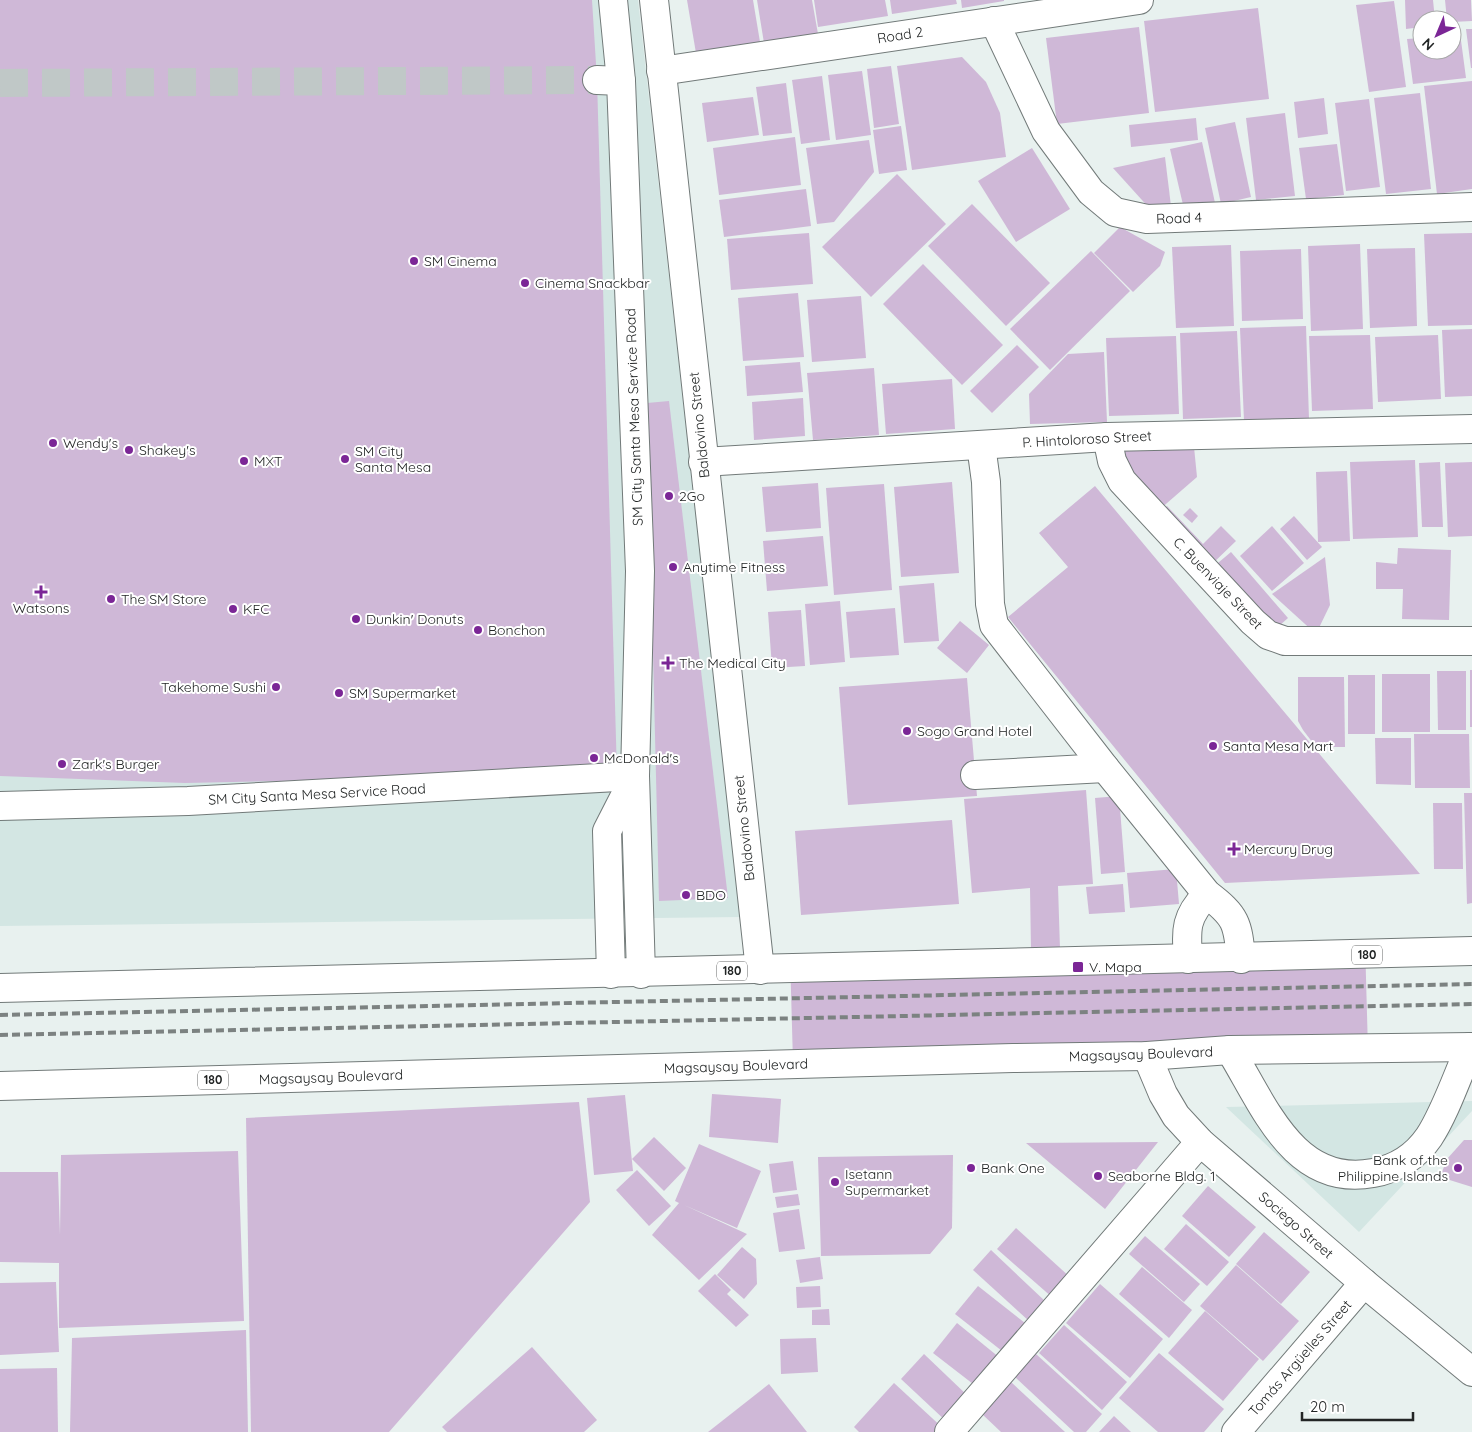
<svg xmlns="http://www.w3.org/2000/svg" width="1472" height="1432" font-family="Quicksand,sans-serif">
<style>
.built{fill:#d3e6e3}
.building{fill:#cfb8d7}
.lines{fill:none;stroke-linecap:round;stroke-linejoin:round}
.minor-tunnel{stroke:#c0c8c7;stroke-width:28;stroke-dasharray:28 14;stroke-linecap:butt}
.minor-casing{stroke:#727a79;stroke-width:30}
.major-casing{stroke:#727a79;stroke-width:30}
.minor{stroke:#fff;stroke-width:28}
.major{stroke:#fff;stroke-width:28}
.rail{stroke:#7c8281;stroke-width:4;stroke-dasharray:8 4;stroke-linecap:butt}
.poi-dot{fill:#7b2696;stroke:#fff;stroke-width:2}
.labels{text-anchor:middle;stroke-width:4;stroke-linejoin:round;paint-order:stroke}
.shield{fill:#fff;stroke:#646666;stroke-width:1}
.shield-label{font-size:12px;font-weight:bold;fill:#222525}
.street-label{font-size:14px;fill:#222525;stroke:#fff}
.poi-label{font-size:14px;fill:#222525;stroke:#fff;text-anchor:start}
</style>
<rect width="100%" height="100%" fill="#e8f1ef"/>
<!-- built -->
<g class="built">
<path d="M0,0H638L741,917L0,926Z"/>
<path d="M1472,1101V1111L1359,1232L1226,1107Z"/>
</g>
<!-- building -->
<g class="building">
<path d="M0,0H592L597,80L617,774L185,783L0,776Z"/>
<path d="M687,0H753L761,48L697,59Z"/>
<path d="M757,0H812L818,34L764,43Z"/>
<path d="M814,0H885L888,16L818,27Z"/>
<path d="M890,0H956L957,4L892,14Z"/>
<path d="M961,0H1004V1L962,8Z"/>
<path d="M1405,0H1433L1435,20H1422V27L1406,29Z"/>
<path d="M1445,0H1471L1472,21L1452,22V20H1447Z"/>
<path d="M1394,1L1406,87L1369,92L1356,5Z"/>
<path d="M1258,8L1269,99L1155,112L1144,21Z"/>
<path d="M1139,27L1149,113L1057,124L1046,38Z"/>
<path d="M1466,29H1472V68H1471Z"/>
<path d="M1460,33L1466,78L1413,84L1407,39L1422,38V50H1452V34Z"/>
<path d="M962,57L986,82L1000,113L1006,157L912,170L897,66Z"/>
<path d="M891,66L899,124L874,128L867,69Z"/>
<path d="M862,71L871,135L836,140L828,75Z"/>
<path d="M822,76L830,140L801,144L792,80Z"/>
<path d="M1472,81V189L1437,194L1424,86Z"/>
<path d="M786,83L792,133L763,136L756,87Z"/>
<path d="M1420,93L1431,189L1386,194L1374,98Z"/>
<path d="M753,97L759,135L707,142L702,103Z"/>
<path d="M1324,98L1328,134L1298,138L1294,102Z"/>
<path d="M1369,99L1380,187L1346,191L1335,103Z"/>
<path d="M1285,113L1295,196L1256,200L1246,118Z"/>
<path d="M1196,118L1198,140L1131,147L1129,125Z"/>
<path d="M1235,122L1251,197L1221,204L1205,128Z"/>
<path d="M901,126L907,170L879,174L873,130Z"/>
<path d="M795,137L801,185L719,195L713,148Z"/>
<path d="M869,140L874,172L834,222L817,224L806,148Z"/>
<path d="M1202,142L1215,203L1184,209L1170,149Z"/>
<path d="M1337,144L1344,195L1306,199L1299,148Z"/>
<path d="M1032,148L1070,209L1016,242L978,181Z"/>
<path d="M1165,157L1171,206L1151,210L1113,168Z"/>
<path d="M897,174L946,224L871,297L822,247Z"/>
<path d="M806,189L811,226L724,237L719,200Z"/>
<path d="M972,204L1050,283L1006,326L928,246Z"/>
<path d="M1120,227L1165,252L1160,266L1133,292L1094,253Z"/>
<path d="M809,233L813,284L731,290L727,239Z"/>
<path d="M1472,233V325L1428,326L1424,234Z"/>
<path d="M1360,244L1363,329L1311,331L1308,246Z"/>
<path d="M1231,245L1234,326L1176,328L1172,247Z"/>
<path d="M1415,248L1417,326L1370,328L1367,249Z"/>
<path d="M1301,249L1303,319L1242,321L1240,251Z"/>
<path d="M1091,251L1130,291L1050,370L1010,329Z"/>
<path d="M923,264L1003,345L962,385L883,304Z"/>
<path d="M798,293L804,357L743,361L738,298Z"/>
<path d="M861,296L866,358L812,362L807,300Z"/>
<path d="M1306,326L1309,419L1244,421L1240,328Z"/>
<path d="M1472,329V396L1445,397L1442,330Z"/>
<path d="M1237,331L1241,417L1183,419L1180,333Z"/>
<path d="M1370,335L1373,409L1312,411L1309,336Z"/>
<path d="M1438,335L1441,399L1378,402L1375,337Z"/>
<path d="M1176,336L1179,414L1109,416L1106,338Z"/>
<path d="M1017,345L1039,367L992,413L970,391Z"/>
<path d="M1104,352L1107,422L1030,424L1029,394L1068,354Z"/>
<path d="M800,362L803,392L747,396L745,366Z"/>
<path d="M874,368L879,435L813,440L807,373Z"/>
<path d="M952,379L955,429L886,434L882,384Z"/>
<path d="M803,398L805,436L754,440L752,402Z"/>
<path d="M669,401L728,898L659,901L647,403Z"/>
<path d="M1193,437L1197,477L1159,510L1125,479L1120,440Z"/>
<path d="M1415,460L1418,537L1353,539L1350,462Z"/>
<path d="M1440,462L1443,527H1422L1419,463Z"/>
<path d="M1472,462V536L1448,537L1445,463Z"/>
<path d="M1347,471L1350,541L1318,542L1316,472Z"/>
<path d="M952,482L959,573L901,577L894,487Z"/>
<path d="M818,483L821,528L766,532L762,487Z"/>
<path d="M884,484L892,590L834,595L826,488Z"/>
<path d="M1095,486L1420,874L1225,883L1008,617L1068,567L1039,533Z"/>
<path d="M1167,506L1203,544L1221,526L1236,541L1209,567L1158,514Z"/>
<path d="M1190,508L1198,516L1192,523L1183,515Z"/>
<path d="M1294,516L1322,547L1307,560L1280,529Z"/>
<path d="M1272,526L1304,563L1272,591L1240,556Z"/>
<path d="M823,536L828,586L767,591L763,541Z"/>
<path d="M1398,548L1451,550L1449,620L1402,619L1403,589H1376V562L1397,564Z"/>
<path d="M1231,552L1288,618L1270,634L1212,568Z"/>
<path d="M1325,557L1330,605L1316,634L1272,594Z"/>
<path d="M934,583L939,641L904,643L899,586Z"/>
<path d="M840,601L845,662L810,665L805,604Z"/>
<path d="M895,608L899,655L850,658L846,612Z"/>
<path d="M801,610L805,666L772,668L768,612Z"/>
<path d="M960,621L989,645L967,673L937,648Z"/>
<rect x="1470" y="670" width="2" height="57"/>
<path d="M1437,671H1466V730H1438Z"/>
<rect x="1382" y="674" width="48" height="58"/>
<rect x="1348" y="675" width="27" height="59"/>
<path d="M1298,677H1344L1345,747H1316L1303,730L1298,721Z"/>
<path d="M967,678L977,796L848,805L839,687Z"/>
<path d="M1414,734H1469L1470,788H1415Z"/>
<path d="M1375,738H1411V785L1376,784Z"/>
<path d="M1086,790L1093,884L1058,886L1060,949L1365,942L1368,1050L793,1062L790,955L1031,950L1030,888L972,893L964,799Z"/>
<path d="M1464,793H1472V903L1467,904Z"/>
<path d="M1119,796L1125,872L1101,874L1095,798Z"/>
<path d="M1433,803H1462L1463,869H1434Z"/>
<path d="M952,820L959,904L801,915L795,831Z"/>
<path d="M1176,869L1179,904L1130,908L1127,873Z"/>
<path d="M1123,884L1125,912L1089,914L1086,887Z"/>
<path d="M712,1094L781,1099L778,1143L709,1137Z"/>
<path d="M625,1095L633,1171L594,1175L587,1098Z"/>
<path d="M579,1102L590,1202L389,1432H251L246,1118Z"/>
<path d="M654,1137L686,1168L664,1191L632,1159Z"/>
<path d="M1464,1140H1472V1187L1440,1177L1447,1159Z"/>
<path d="M1158,1142L1105,1209L1026,1143Z"/>
<path d="M699,1144L761,1171L737,1228L684,1205L747,1234L699,1280L652,1235L679,1203L675,1201Z"/>
<path d="M238,1151L244,1321L59,1328V1263L0,1262V1172H58L60,1235L61,1155Z"/>
<path d="M953,1155L952,1228L930,1254L821,1256L818,1157Z"/>
<path d="M793,1161L797,1190L773,1193L769,1164Z"/>
<path d="M637,1170L671,1206L649,1226L616,1190Z"/>
<path d="M1208,1186L1256,1227L1229,1257L1182,1216Z"/>
<path d="M798,1194L800,1205L777,1208L775,1197Z"/>
<path d="M799,1209L805,1249L779,1252L773,1213Z"/>
<path d="M1186,1224L1229,1262L1207,1286L1164,1249Z"/>
<path d="M1016,1228L1071,1278L1053,1298L997,1249Z"/>
<path d="M1264,1232L1310,1272L1281,1304L1236,1264Z"/>
<path d="M1145,1236L1200,1284L1184,1302L1129,1254Z"/>
<path d="M742,1247L756,1259L757,1284L744,1299L717,1275Z"/>
<path d="M991,1250L1046,1302L1029,1321L973,1270Z"/>
<path d="M820,1257L823,1279L800,1283L796,1260Z"/>
<path d="M1236,1265L1299,1321L1263,1361L1200,1306Z"/>
<path d="M1142,1267L1192,1310L1169,1338L1119,1294Z"/>
<path d="M715,1274L731,1290L727,1294L749,1315L736,1327L698,1291Z"/>
<path d="M56,1282L59,1352L0,1355V1283Z"/>
<path d="M1100,1284L1163,1339L1130,1378L1066,1323Z"/>
<path d="M820,1286L821,1307L797,1308L796,1287Z"/>
<path d="M978,1286L1025,1323L1002,1351L955,1314Z"/>
<path d="M829,1309L830,1325H812V1310Z"/>
<path d="M1205,1311L1259,1359L1223,1401L1168,1353Z"/>
<path d="M957,1323L1000,1358L977,1387L933,1353Z"/>
<path d="M1064,1325L1127,1382L1102,1410L1039,1353Z"/>
<path d="M246,1330L248,1432H70L72,1338Z"/>
<path d="M816,1338L818,1372L781,1374L780,1339Z"/>
<path d="M532,1347L597,1420L584,1432H447L442,1427Z"/>
<path d="M1159,1353L1224,1409L1204,1432H1158L1119,1398Z"/>
<path d="M924,1354L969,1397L947,1422L901,1379Z"/>
<path d="M1036,1354L1102,1414L1086,1432H1074L1015,1377Z"/>
<path d="M57,1368L58,1432H0V1369Z"/>
<path d="M1011,1382L1065,1432H1001L982,1414Z"/>
<path d="M894,1383L945,1430L944,1432H859L854,1427Z"/>
<path d="M769,1384L807,1432H708Z"/>
<path d="M1114,1416L1131,1432H1099Z"/>
</g>
<g class="lines">
<!-- minor-tunnel -->
<path class="minor-tunnel" d="M0,83L597,80"/>
<defs>
<g id="minor">
<path d="M613,0L621,81"/>
<path d="M654,0L760,970"/>
<path d="M994,21L1046,131L1091,192L1115,212L1147,219L1472,207"/>
<path d="M661,71L1139,0"/>
<path d="M597,80L621,81L640,571L635,776L641,974"/>
<path d="M1107,437L1112,461L1122,481L1253,622L1268,635L1285,641H1472"/>
<path d="M981,445L986,482L990,604L994,625L1105,768L1207,894C1236,916 1238,923 1241,959"/>
<path d="M703,462L1107,437L1472,429"/>
<path d="M975,775L1105,768"/>
<path d="M0,806L188,801L635,776"/>
<path d="M1188,959C1186,929 1185,917 1207,894"/>
<path d="M611,974L607,831L633,780"/>
<path d="M1230,1050C1264,1105 1294,1188 1373,1173C1396,1169 1416,1156 1429,1137C1445,1113 1458,1074 1470,1047"/>
<path d="M1147,1056L1163,1094L1176,1116L1200,1142L1364,1283L1472,1372"/>
<path d="M949,1432L1200,1142"/>
<path d="M1236,1432L1364,1283"/>
</g>
<g id="major">
<path d="M0,988L1472,951"/>
<path d="M0,1086L1013,1058L1147,1056L1230,1050L1472,1047"/>
</g>
</defs>
<!-- minor casing -->
<use href="#minor" class="minor-casing"/>
<!-- major casing -->
<use href="#major" class="major-casing"/>
<!-- minor -->
<use href="#minor" class="minor"/>
<!-- major -->
<use href="#major" class="major"/>
<!-- rail -->
<g class="rail">
<path d="M0,1015L1472,984"/>
<path d="M0,1035L1472,1004"/>
</g>
</g>
<!-- markers -->
<g class="poi-dot">
<circle cx="414" cy="261" r="5"/>
<circle cx="525" cy="283" r="5"/>
<circle cx="53" cy="443" r="5"/>
<circle cx="129" cy="450" r="5"/>
<circle cx="345" cy="459" r="5"/>
<circle cx="244" cy="461" r="5"/>
<circle cx="669" cy="496" r="5"/>
<circle cx="673" cy="567" r="5"/>
<path d="M38.5 584.5h5v5h5v5h-5v5h-5v-5h-5v-5h5z"/>
<circle cx="111" cy="599" r="5"/>
<circle cx="233" cy="609" r="5"/>
<circle cx="356" cy="619" r="5"/>
<circle cx="478" cy="630" r="5"/>
<path d="M665.5 655.5h5v5h5v5h-5v5h-5v-5h-5v-5h5z"/>
<circle cx="276" cy="687" r="5"/>
<circle cx="339" cy="693" r="5"/>
<circle cx="907" cy="731" r="5"/>
<circle cx="1213" cy="746" r="5"/>
<circle cx="594" cy="758" r="5"/>
<circle cx="62" cy="764" r="5"/>
<path d="M1231.5 841.5h5v5h5v5h-5v5h-5v-5h-5v-5h5z"/>
<circle cx="686" cy="895" r="5"/>
<rect x="1072" y="961" width="12" height="12" rx="2.5"/>
<circle cx="971" cy="1168" r="5"/>
<circle cx="1458" cy="1168" r="5"/>
<circle cx="1098" cy="1176" r="5"/>
<circle cx="835" cy="1182" r="5"/>
</g>
<g class="labels">
<!-- shield labels -->
<g class="shield">
<rect x="1352" y="945.5" width="30" height="19" rx="4"/>
<rect x="717" y="961.5" width="30" height="19" rx="4"/>
<rect x="198" y="1070.5" width="30" height="19" rx="4"/>
</g>
<g class="shield-label">
<text x="1367" y="959">180</text>
<text x="732" y="975">180</text>
<text x="213" y="1084">180</text>
</g>
<!-- street labels -->
<g class="street-label">
<text transform="translate(900 35) rotate(-9)" y="5">Road 2</text>
<text transform="translate(1179 218) rotate(-2)" y="5">Road 4</text>
<text transform="translate(634 417) rotate(-92)" y="5">SM City Santa Mesa Service Road</text>
<text transform="translate(699 425) rotate(-96)" y="5">Baldovino Street</text>
<text transform="translate(1087 439) rotate(-3)" y="5">P. Hintoloroso Street</text>
<text transform="translate(1218 583) rotate(46)" y="5">C. Buenviaje Street</text>
<text transform="translate(317 794) rotate(-3)" y="5">SM City Santa Mesa Service Road</text>
<text transform="translate(744 828) rotate(-96)" y="5">Baldovino Street</text>
<text transform="translate(1141 1054) rotate(-2)" y="5">Magsaysay Boulevard</text>
<text transform="translate(736 1066) rotate(-2)" y="5">Magsaysay Boulevard</text>
<text transform="translate(331 1077) rotate(-2)" y="5">Magsaysay Boulevard</text>
<text transform="translate(1296 1225) rotate(41)" y="5">Sociego Street</text>
<text transform="translate(1300 1358) rotate(-49)" y="5">Tomás Argüelles Street</text>
</g>
<!-- poi labels -->
<g class="poi-label">
<text x="424" y="266">SM Cinema</text>
<text x="535" y="288">Cinema Snackbar</text>
<text x="63" y="448">Wendy's</text>
<text x="139" y="455">Shakey's</text>
<text x="355" y="456">SM City<tspan x="355" dy="16">Santa Mesa</tspan></text>
<text x="254" y="466">MXT</text>
<text x="679" y="501">2Go</text>
<text x="683" y="572">Anytime Fitness</text>
<text x="121" y="604">The SM Store</text>
<text x="41" y="613" text-anchor="middle">Watsons</text>
<text x="243" y="614">KFC</text>
<text x="366" y="624">Dunkin' Donuts</text>
<text x="488" y="635">Bonchon</text>
<text x="679" y="668">The Medical City</text>
<text x="266" y="692" text-anchor="end">Takehome Sushi</text>
<text x="349" y="698">SM Supermarket</text>
<text x="917" y="736">Sogo Grand Hotel</text>
<text x="1223" y="751">Santa Mesa Mart</text>
<text x="604" y="763">McDonald's</text>
<text x="72" y="769">Zark's Burger</text>
<text x="1244" y="854">Mercury Drug</text>
<text x="696" y="900">BDO</text>
<text x="1089" y="972">V. Mapa</text>
<text x="1448" y="1165" text-anchor="end">Bank of the<tspan x="1448" dy="16">Philippine Islands</tspan></text>
<text x="981" y="1173">Bank One</text>
<text x="845" y="1179">Isetann<tspan x="845" dy="16">Supermarket</tspan></text>
<text x="1108" y="1181">Seaborne Bldg. 1</text>
</g>
</g>
<!-- north arrow -->
<g transform="translate(1437 35) rotate(224)"><circle r="24" fill="#ffffff" stroke="#a7a8a8"/>
<path d="M0-4L9 19L0 12L-9 19Z" fill="#7b2696"/>
<text y="-8" font-size="14" font-weight="bold" text-anchor="middle" fill="#222525">N</text>
</g>
<!-- scale -->
<path d="M1302 1412v8h111v-8" fill="none" stroke="#222525" stroke-width="2.5"/>
<text x="1310" y="1412" font-size="15" fill="#222525" stroke="#ffffff" stroke-width="4" paint-order="stroke">20 m</text>
</svg>
